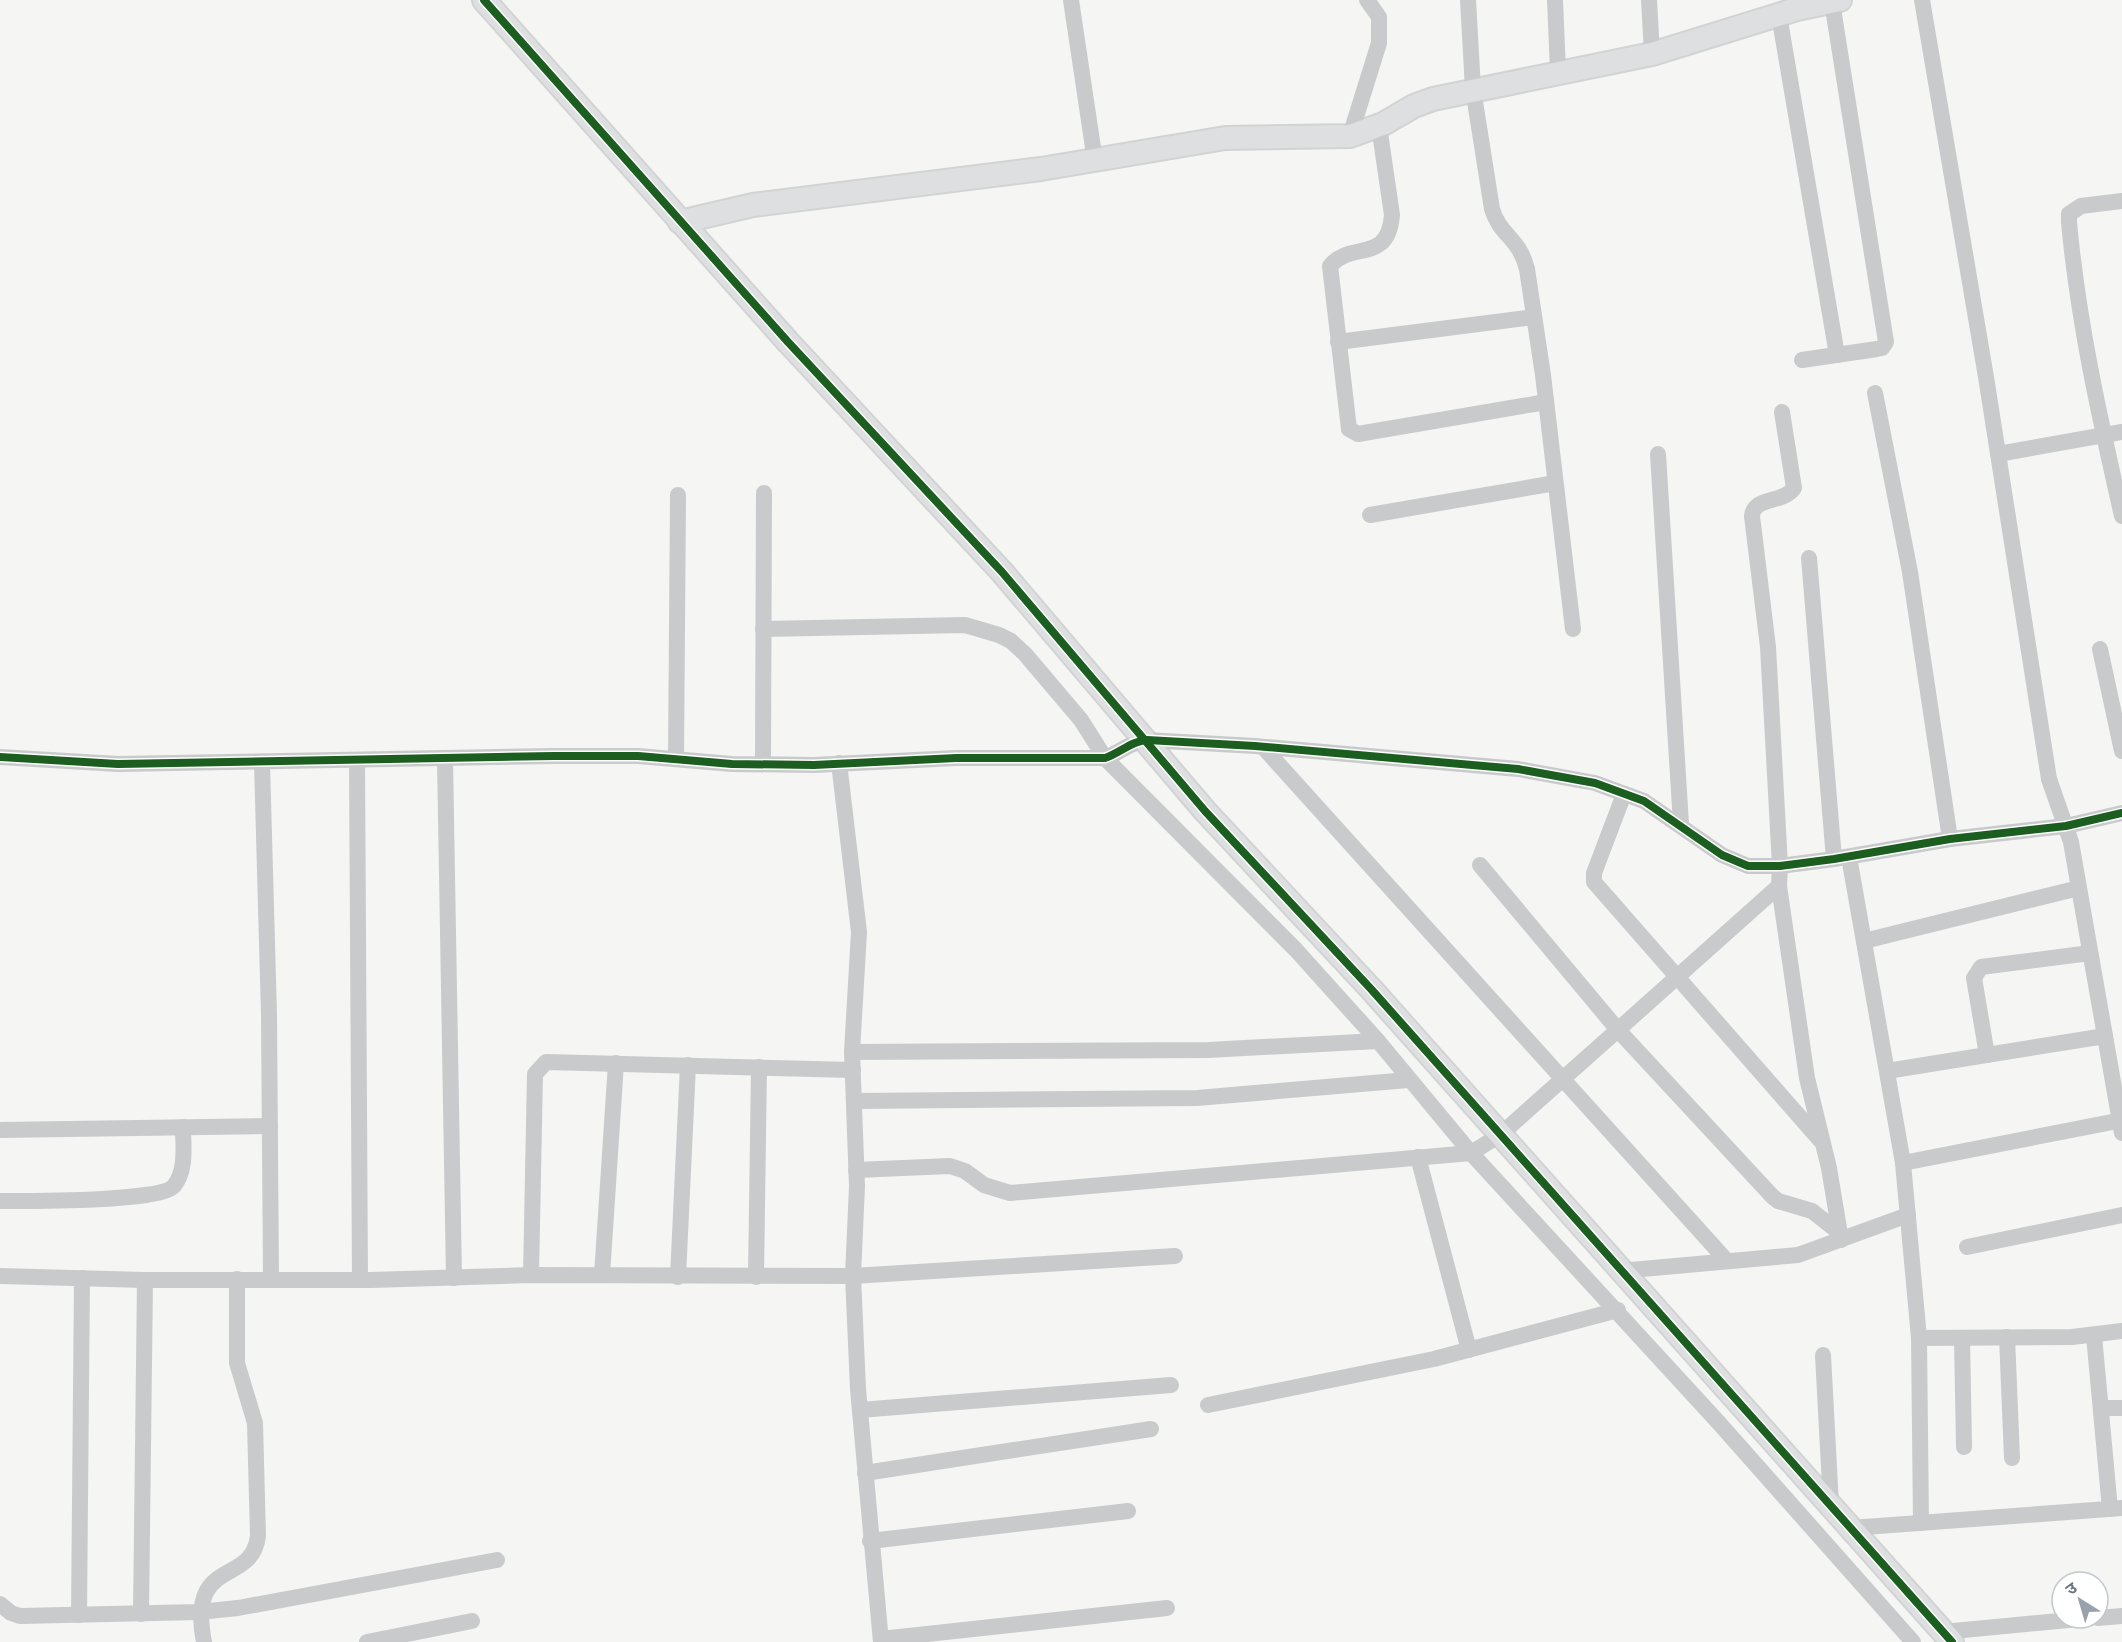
<svg xmlns="http://www.w3.org/2000/svg" width="2122" height="1642" font-family="'Noto Sans','Noto Sans Devanagari',sans-serif">
<style>
.lines{fill:none;stroke-linecap:round;stroke-linejoin:round}
.secondary-casing{stroke:#d2d3d3;stroke-width:26}
.street{stroke:#c9cacb;stroke-width:16}
.secondary{stroke:#dedfe0;stroke-width:22}
.cycleway-casing{stroke:#fff;stroke-width:11}
.cycleway{stroke:#1b5e20;stroke-width:8}
</style>
<rect width="100%" height="100%" fill="#f5f5f4"/>
<g class="lines">
<defs>
<g id="secondary">
<path d="M484,0L788,342L1002,572L1205,811L1371,989L1952,1642"/>
<path d="M680,222L753,205L1041,169L1225,138L1350,136L1383,124L1414,106L1433,99L1652,54L1797,9L1840,0"/>
</g>
</defs>
<!-- secondary casing -->
<use href="#secondary" class="secondary-casing"/>
<!-- street -->
<g class="street">
<path d="M1071,0L1095,161"/>
<path d="M1468,0L1473,89L1492,209C1500,236 1519,237 1527,269L1543,375L1573,629"/>
<path d="M1555,0L1558,71"/>
<path d="M1649,0L1652,54"/>
<path d="M1922,0L1986,377L2049,779L2071,842L2122,1133"/>
<path d="M1779,15L1837,355"/>
<path d="M1379,126L1392,215C1388,265 1351,240 1330,266L1349,429L1358,434L1546,402"/>
<path d="M1350,136L1379,43V17L1367,0"/>
<path d="M2122,201L2081,206L2069,214V222C2078,322 2100,419 2122,516"/>
<path d="M1338,342L1534,317"/>
<path d="M1802,360L1877,349L1882,348L1886,342L1832,2"/>
<path d="M1875,393L1910,572L1950,839"/>
<path d="M1782,412L1794,488C1783,504 1754,496 1752,516L1768,647L1780,866L1779,886L1807,1078L1829,1168L1841,1240"/>
<path d="M1658,454L1681,824"/>
<path d="M1998,454L2122,432"/>
<path d="M1370,515L1555,483"/>
<path d="M1809,558L1834,859"/>
<path d="M763,629L965,625L999,635L1011,641L1025,654L1081,720L1105,758L1296,950L1378,1041L1471,1153L1719,1423L1913,1642"/>
<path d="M2100,649L2122,751"/>
<path d="M1263,747L1727,1261"/>
<path d="M0,757L118,764L554,756H638L732,764L814,765L956,758H1105C1120,753 1131,741 1147,740L1255,746L1518,769L1595,783L1644,801L1722,855L1748,866H1780L1834,859L1950,839L2066,826L2122,813"/>
<path d="M445,759L454,1278"/>
<path d="M676,759L678,495"/>
<path d="M357,761L360,1280"/>
<path d="M262,763L269,1015L271,1278"/>
<path d="M839,763L859,932L852,1052L857,1186L853,1276L858,1389L881,1642"/>
<path d="M763,764L764,493"/>
<path d="M1624,794L1594,873V882L1820,1140"/>
<path d="M1849,857L1903,1163L1919,1338L1921,1523"/>
<path d="M1480,865L1618,1030L1772,1196L1778,1201L1812,1211L1840,1233"/>
<path d="M1864,941L2079,888"/>
<path d="M852,1052L1208,1050L1378,1041"/>
<path d="M1987,1055L1974,978L1981,967L2090,953"/>
<path d="M1887,1071L2105,1036"/>
<path d="M854,1101L1197,1098L1408,1080"/>
<path d="M0,1130L270,1126"/>
<path d="M1418,1157L1469,1350"/>
<path d="M1903,1163L2122,1120"/>
<path d="M856,1170L950,1166L965,1171L984,1185L1010,1193L1471,1153L1500,1135L1779,886"/>
<path d="M0,1201C27,1201 161,1202 174,1186C187,1169 183,1146 183,1127"/>
<path d="M1967,1247L2122,1215"/>
<path d="M1620,1271L1798,1255L1908,1215"/>
<path d="M531,1275L535,1074L546,1062L853,1070"/>
<path d="M602,1275L616,1063"/>
<path d="M0,1276L145,1280H371L531,1275L853,1276L1175,1256"/>
<path d="M678,1277L688,1065"/>
<path d="M756,1277L759,1067"/>
<path d="M2094,1336L2110,1509"/>
<path d="M2007,1337L2012,1458"/>
<path d="M1919,1338L2072,1337L2122,1331"/>
<path d="M1962,1338L1964,1447"/>
<path d="M1823,1355L1831,1505"/>
<path d="M1208,1405L1434,1359L1618,1310"/>
<path d="M2101,1408H2122"/>
<path d="M860,1410L1171,1385"/>
<path d="M865,1473L1151,1429"/>
<path d="M1851,1528L2122,1508"/>
<path d="M870,1541L1128,1511"/>
<path d="M0,1604L11,1613L20,1616L199,1612L238,1608L497,1560"/>
<path d="M141,1614L145,1280"/>
<path d="M79,1615L82,1278"/>
<path d="M2098,1618L2122,1616"/>
<path d="M1943,1632L2090,1618"/>
<path d="M881,1639L1167,1608"/>
<path d="M204,1642C187,1555 252,1587 258,1536L255,1423L237,1363V1279"/>
<path d="M367,1642L472,1621"/>
</g>
<!-- secondary -->
<use href="#secondary" class="secondary"/>
<defs>
<g id="cycleway">
<path d="M484,0L788,342L1002,572L1205,811L1371,989L1952,1642"/>
<path d="M0,757L118,764L554,756H638L732,764L814,765L956,758H1105C1120,753 1131,741 1147,740L1255,746L1518,769L1595,783L1644,801L1722,855L1748,866H1780L1834,859L1950,839L2066,826L2122,813"/>
</g>
</defs>
<!-- cycleway casing -->
<use href="#cycleway" class="cycleway-casing"/>
<!-- cycleway -->
<use href="#cycleway" class="cycleway"/>
</g>
<!-- north arrow -->
<g transform="translate(2080 1600) rotate(323)"><circle r="28" fill="#ffffff" stroke="#c2c8cd" stroke-width="1.5"/>
<path d="M0-4.5L10 22L0 15L-10 22Z" fill="#99a2aa"/>
<text y="-9" font-size="16" font-weight="bold" text-anchor="middle" fill="#677682">उ</text>
</g>
</svg>
